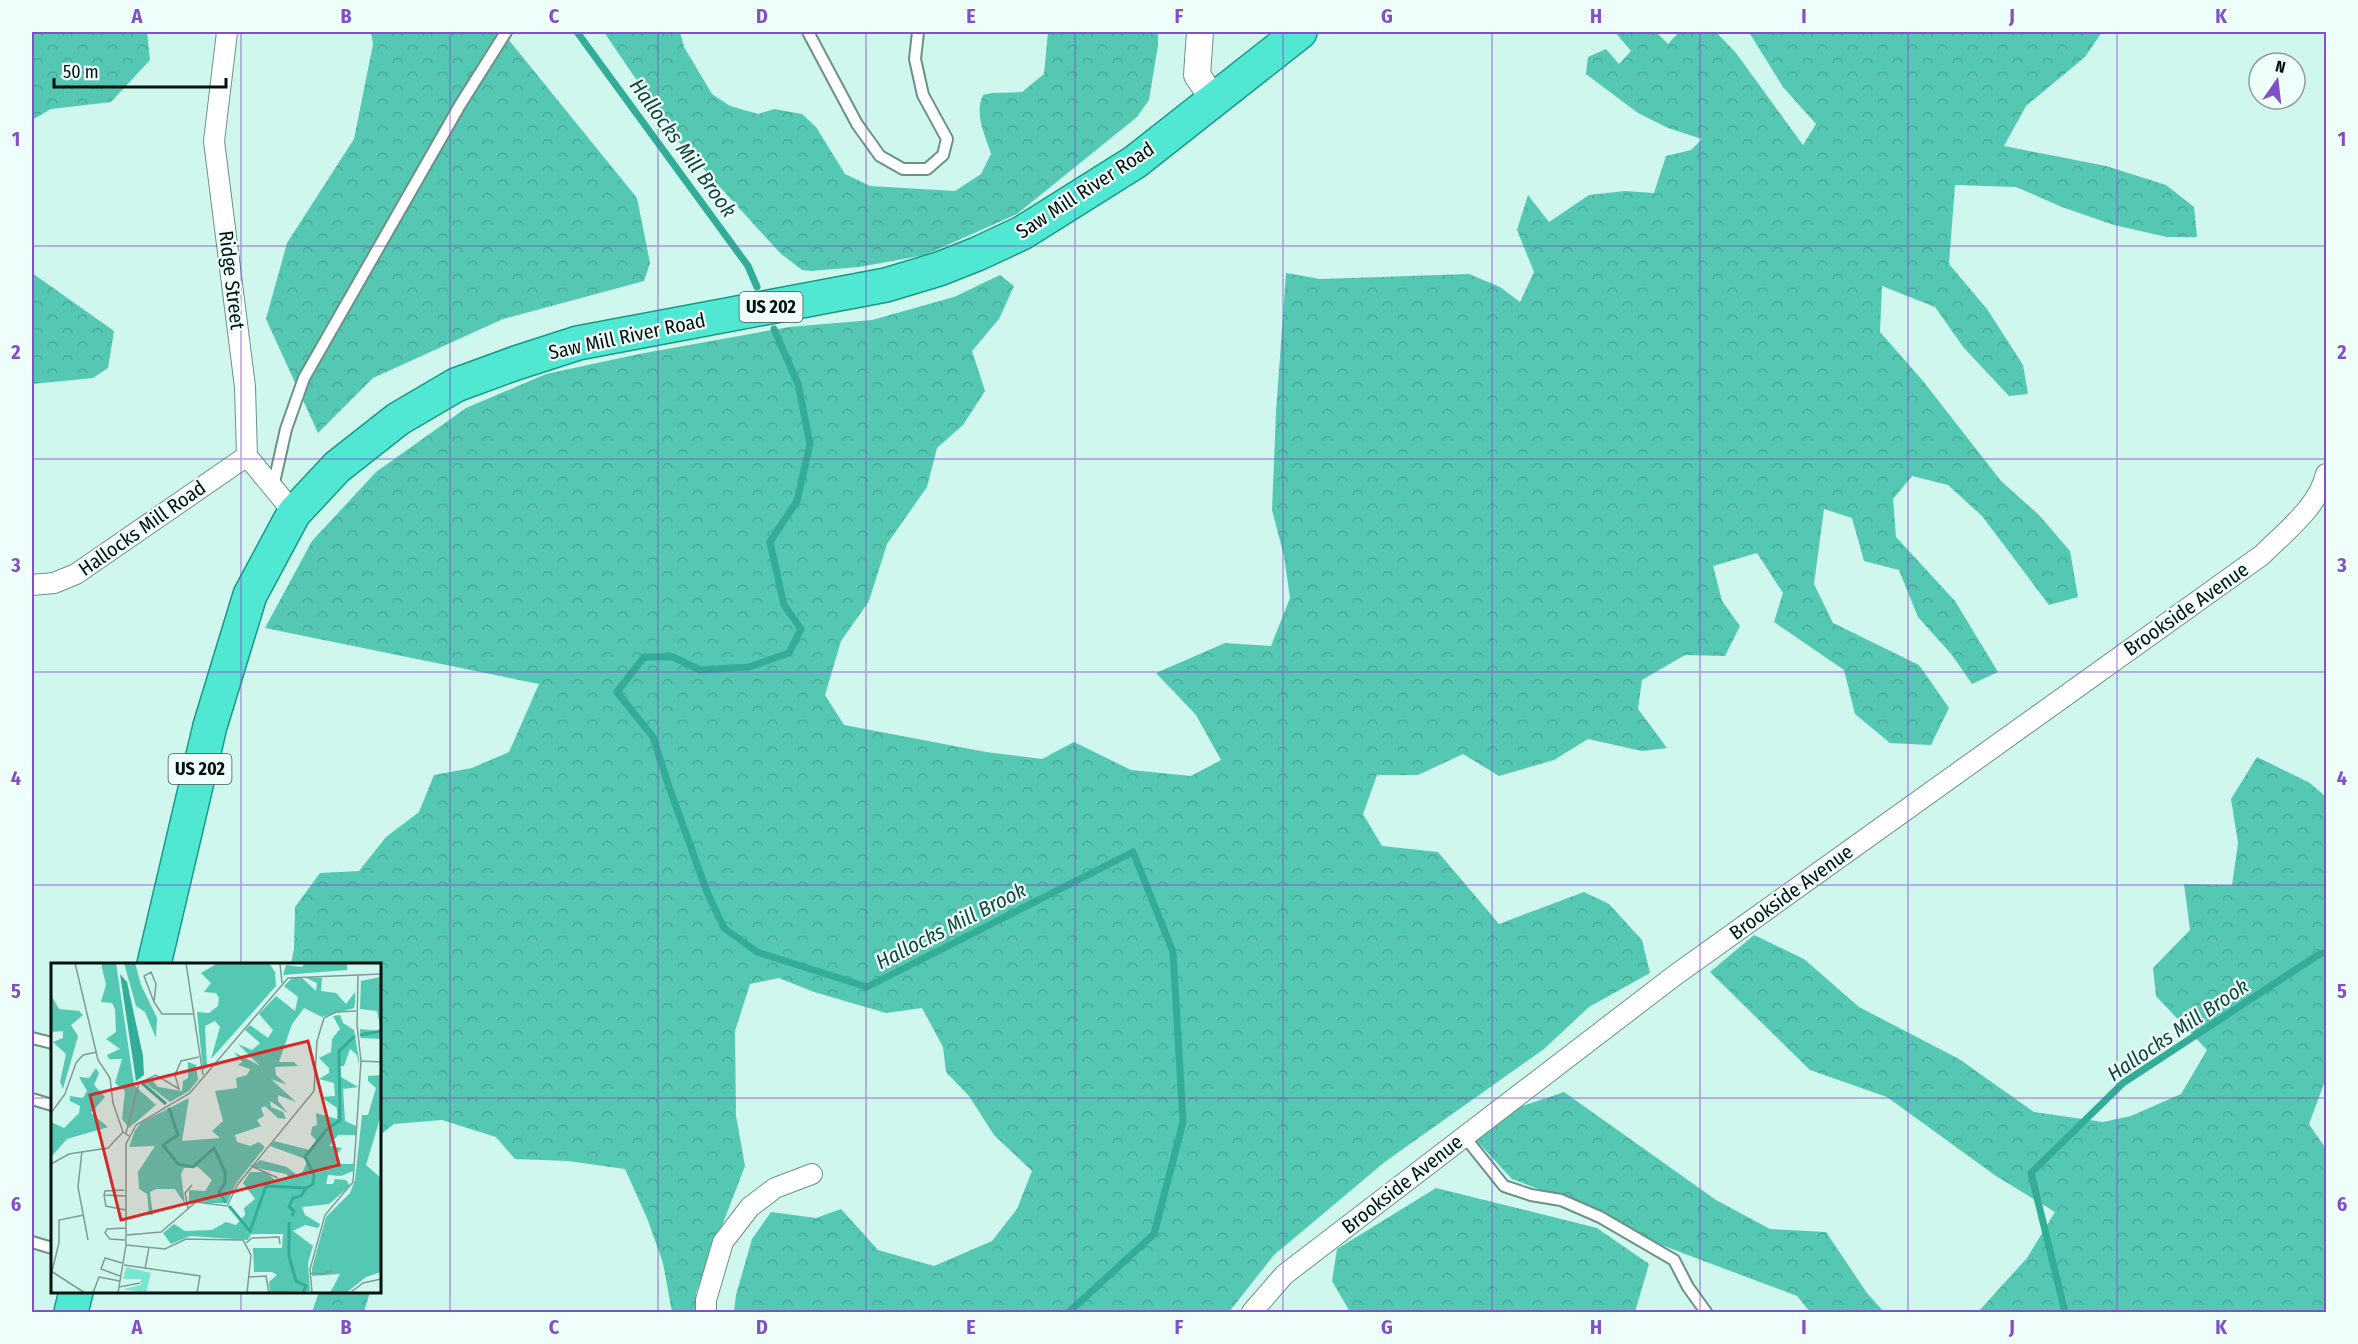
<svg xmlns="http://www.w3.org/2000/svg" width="2358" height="1344" font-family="'Fira Sans Condensed',sans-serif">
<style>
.forest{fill:url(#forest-crowns)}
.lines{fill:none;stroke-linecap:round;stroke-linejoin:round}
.stream{stroke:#33ac98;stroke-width:7}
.service-casing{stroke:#6c9189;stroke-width:14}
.minor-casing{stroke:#6c9189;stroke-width:22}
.tertiary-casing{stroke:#6c9189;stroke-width:28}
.trunk-casing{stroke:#199986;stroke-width:36}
.service{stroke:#fff;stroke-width:10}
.minor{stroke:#fff;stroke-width:20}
.tertiary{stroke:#fff;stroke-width:26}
.trunk{stroke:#50e8d2;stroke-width:33}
.grid{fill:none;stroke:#8150c8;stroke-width:1.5;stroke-opacity:0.55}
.labels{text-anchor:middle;stroke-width:4.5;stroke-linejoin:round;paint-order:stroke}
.shield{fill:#eefefa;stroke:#4a5855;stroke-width:1.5}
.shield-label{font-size:18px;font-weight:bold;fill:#04110e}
.street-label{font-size:20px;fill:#04110e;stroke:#eefefa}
.water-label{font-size:21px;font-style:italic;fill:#13463d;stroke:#eefefa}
.inset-river{fill:none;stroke:#33ac98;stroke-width:3}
.inset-road{fill:none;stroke:#7e9b94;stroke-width:1.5}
.view{fill:#d62828;fill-opacity:0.15;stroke:#d62828;stroke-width:3}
.inset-edge{fill:none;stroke:#04110e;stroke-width:3}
.neatline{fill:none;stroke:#8150c8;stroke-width:2}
.grid-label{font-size:20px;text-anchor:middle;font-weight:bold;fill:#8150c8}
</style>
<defs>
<pattern id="forest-crowns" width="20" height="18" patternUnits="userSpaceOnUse" patternTransform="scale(1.5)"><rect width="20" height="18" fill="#55c8b3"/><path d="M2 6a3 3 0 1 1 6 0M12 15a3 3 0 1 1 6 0" fill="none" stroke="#48ab99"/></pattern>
</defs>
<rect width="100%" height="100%" fill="#cff7ed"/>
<!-- forest -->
<g class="forest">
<path d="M32,32H147L150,60L111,102L51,109L32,120Z"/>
<path d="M371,32H501L504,34L637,198L650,263L644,281L503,319L373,378L318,433L266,319L287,243L354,139L373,44Z"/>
<path d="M604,32H680L684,47L712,94L730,106L758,114L774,109L802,114L816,127L845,174L870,186L955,191L981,174L991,154C985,134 974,115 983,95L992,93L1022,92L1044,74L1048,32H1158V45L1149,100L1137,117L1017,214L925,255L859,267L811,271L802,270L780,253L678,141Z"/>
<path d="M1615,32H1656L1668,44L1679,32H1716L1736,53L1803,145L1816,124L1783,87L1749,32H2102L2085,57L2026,106L2004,146L2106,166L2166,185L2194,207L2197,237H2167L2114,225L2062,207L2016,187L1955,185L1949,264L1987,309L2023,365L2028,394L2009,396L1964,348L1935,307L1882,286L1880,332L1923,381L2001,481L2039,515L2070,551L2078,597L2049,605L1982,516L1948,485L1912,476L1893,499L1896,537L1955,601L1998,672L1972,684L1952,655L1918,617L1899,570L1864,561L1852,518L1824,509L1814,584L1833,623L1919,665L1949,708L1931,745L1890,743L1855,714L1844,670L1774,622L1783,593L1757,553L1713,566L1722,601L1740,626L1725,656L1685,655L1642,680L1638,709L1667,748L1642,751L1588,739L1554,760L1499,776L1463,754L1418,775H1377L1363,814L1382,846L1438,852L1499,924L1584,892L1609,904L1642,940L1650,973L1589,1007L1544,1049L1386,1161L1274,1255L1229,1312H734L736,1295L752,1239L771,1212L816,1218L841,1209L878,1250L934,1266L992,1241L1017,1209L1032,1171L994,1135L969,1096L946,1072L943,1047L922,1008L886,1013L814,992L779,978L750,984L735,1031L736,1116L745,1166L696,1293V1312H672L663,1263L647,1218L625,1169L568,1161L515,1159L496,1137L442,1120L394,1124L380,1135V964H291L294,949L295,907L320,873L359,871L386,837L419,812L434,775L472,768L509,752L539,684L265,628L312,541L376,472L466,408L546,374L639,354L789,327L872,320L954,297L1000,275L1014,286L999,319L972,351L985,391L963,425L937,448L927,487L887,544L869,601L841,641L825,695L844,725L986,752L1042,759L1074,742L1131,770L1191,776L1221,760L1196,715L1156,673L1225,643L1271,646L1290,598L1284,556L1272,510L1276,412L1286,273L1320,279L1469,274L1500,287L1520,302L1534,272L1517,230L1528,195L1549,222L1589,195L1625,191L1654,193L1666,156L1691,150L1702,139L1668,128L1638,113L1586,74L1588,57L1606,49L1619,64L1631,51Z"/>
<path d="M32,273L114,331L108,368L93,378L32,384Z"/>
<path d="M2257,757L2310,783L2326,797V1078L2309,1124L2326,1149V1312H1978L2027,1258L2055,1212L1996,1176L1887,1097L1810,1070L1710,972L1754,935L1804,959L1859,1007L1959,1059L2034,1112L2103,1122L2131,1116L2181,1094L2207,1050L2156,996L2153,968L2190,930L2184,884L2232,885L2238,843L2231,799Z"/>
<path d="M1564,1092L1716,1200L1770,1229L1826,1232L1867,1293L1884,1312H1810L1797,1296L1664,1246L1606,1215L1512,1179L1474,1138L1517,1108Z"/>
<path d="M1436,1188L1597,1228L1649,1264L1635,1312H1350L1332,1281L1337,1249Z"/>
<path d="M319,1292H370L364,1312H312Z"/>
</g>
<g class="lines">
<!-- stream -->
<g class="stream">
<path d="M577,32L748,266L757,287"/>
<path d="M774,329L798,384L810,444L797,501L770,542L784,605L801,629L789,653L749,667L700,670L673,657H644L617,692L653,737L668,784L707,892L724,928L757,952L867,987L1133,852L1173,952L1183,1122L1154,1234L1069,1312"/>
<path d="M2065,1312L2031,1173L2123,1083L2318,955L2326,952"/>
</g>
<defs>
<g id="service">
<path d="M808,32L857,124L880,156L903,169H927L943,155L947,139L923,95L915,59L918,32"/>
<path d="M273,487L286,429L304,378L460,105L506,32"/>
<path d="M32,1038L52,1043"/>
<path d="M32,1099L52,1105"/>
<path d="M1464,1136L1504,1186L1531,1195L1561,1200L1600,1217L1674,1260L1688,1287L1706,1312"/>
<path d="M32,1242L52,1248"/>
</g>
<g id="minor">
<path d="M227,32L214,141L245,387L247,456L294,513"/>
<path d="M32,585L54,583L76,574L247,456"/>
<path d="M706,1312V1300L723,1242L750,1207L775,1188L812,1174"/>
<path d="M1252,1312L1284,1275L1674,976L2262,555C2286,531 2318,507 2326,474"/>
</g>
<path id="tertiary" d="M1200,32L1197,75L1214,100"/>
<g id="trunk">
<path d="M154,964L210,726L250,595L294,513L337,467L398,419L456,385L516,363L578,343L886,285L939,269L977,254L1022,233L1135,162L1300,32"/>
<path d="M71,1312L76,1292"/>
</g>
</defs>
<!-- service casing -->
<use href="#service" class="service-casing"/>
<!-- minor casing -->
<use href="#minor" class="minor-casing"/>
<!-- tertiary casing -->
<use href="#tertiary" class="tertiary-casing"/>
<!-- trunk casing -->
<use href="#trunk" class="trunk-casing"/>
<!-- service -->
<use href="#service" class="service"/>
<!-- minor -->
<use href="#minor" class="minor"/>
<!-- tertiary -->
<use href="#tertiary" class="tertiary"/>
<!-- trunk -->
<use href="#trunk" class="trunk"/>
</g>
<!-- grid -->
<path class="grid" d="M241,32V964M450,32V1312M658,32V1312M866,32V1312M1075,32V1312M1283,32V1312M1492,32V1312M1700,32V1312M1908,32V1312M2117,32V1312M32,246H2326M32,459H2326M32,672H2326M32,885H2326M32,1098H52M380,1098H2326M241,1292V1312"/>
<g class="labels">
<!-- shield labels -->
<g class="shield">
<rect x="739.5" y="292" width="63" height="30" rx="4.5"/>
<rect x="168.5" y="754" width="63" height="30" rx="4.5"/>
</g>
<g class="shield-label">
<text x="771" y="313">US 202</text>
<text x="200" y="775">US 202</text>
</g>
<!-- street labels -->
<g class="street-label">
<text transform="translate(1085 190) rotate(-33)" y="7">Saw Mill River Road</text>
<text transform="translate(232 280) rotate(83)" y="7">Ridge Street</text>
<text transform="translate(627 336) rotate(-12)" y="7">Saw Mill River Road</text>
<text transform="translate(142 528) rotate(-35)" y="7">Hallocks Mill Road</text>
<text transform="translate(2186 609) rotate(-35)" y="7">Brookside Avenue</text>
<text transform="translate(1791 892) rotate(-36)" y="7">Brookside Avenue</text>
<text transform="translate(1402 1184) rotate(-38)" y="7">Brookside Avenue</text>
</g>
<!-- water labels -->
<g class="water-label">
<text transform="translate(683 148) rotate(54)" y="7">Hallocks Mill Brook</text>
<text transform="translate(951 926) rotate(-27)" y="7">Hallocks Mill Brook</text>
<text transform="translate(2178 1030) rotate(-34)" y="7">Hallocks Mill Brook</text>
</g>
</g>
<!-- overview -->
<g transform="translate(51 963)">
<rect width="330" height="330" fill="#cff7ed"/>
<path d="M75,304L100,310L95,330L72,326L90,322V316H72Z" fill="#79e6d1"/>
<path d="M50,0H65L83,122L105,142L78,165L71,156L74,128L64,120L71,96H58L56,92L69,86L55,76L65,69L64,46L61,40L50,39L55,22ZM73,0H84L90,22L106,55L105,75L94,49L85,43ZM167,0H218L224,9L225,23L160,96L169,64L164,58L154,63L156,104L152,107L146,49L158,50L167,43L168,35L165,30L153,29L160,20L150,10ZM254,0H296V7L232,12L235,2L251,4ZM250,14L265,28L266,20L253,14L271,15L270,28L285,30L295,41L304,29V40L303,45L271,54L253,45L241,61L228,99H243L247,103L224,104L225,112L236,122L220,116L245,139L227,132V138L237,150L219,138L220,144L232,149L235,156L227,155L214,143L210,145L213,153L206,157L210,163L184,172L186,179L199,183L208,179L214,184L186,219L176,240H138V227L154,228L161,217L147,204L133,205L130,211L134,241L124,226H105L99,229L102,252H98L96,231L88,226L87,209L104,183L78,184L84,167L91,159L138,135L131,178L169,175L161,168L172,158L164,128L186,125L185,115L196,112L199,106L187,102L191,99L183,89L209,103L187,81L201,87L209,80L194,67L199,62L217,75L222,67L208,51L225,33L244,48L247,34L233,23L241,15ZM329,14L330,76L310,75L309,66L328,68L329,63L326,48L309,46L310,18ZM0,32L8,46L28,48L32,52L20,62L27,73L12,126L9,119L15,91L2,79L12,75V68L1,69ZM289,52L292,60L303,67L308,96V102L306,92L299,86L293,103H288L290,114L307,124L292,126L294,158L305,163V172H287L278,183L291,185L284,193L290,201H303L302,208L290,213L277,212L275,221H282L284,216L295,217L299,223L278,241L251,244L254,252L269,261L267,265L254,262L242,268L262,283L257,300L259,328L219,330L218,319L226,312L221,309H203L202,285H231L232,271H200L197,277L139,273L120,281L112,270L123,261L134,268L161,267L175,259L185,262L194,252L193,245L204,236L192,220L199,209H215L224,217L240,216L235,211L201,204L209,197L236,204L247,213L252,208L257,197L219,183L223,178L259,187L267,179L260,172L261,164L266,162L265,150L286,156V145L270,134L284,133L283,120L268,116L278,110V105L268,95L280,89L281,76L289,66L282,53ZM137,99L145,102L147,117L138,128L119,139L93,119L100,116L107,124L131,128L132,118L137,115ZM45,105L48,110L43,122L54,134L40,150L57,164L16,176L0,194V159L13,165L28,150L29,143L19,138V133L32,135L36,128L28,114L38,115ZM330,112V152L315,202L330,215V309L315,314L295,330H279L289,311L261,313V305L275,254L299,230L304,217L311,152H317L325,125L317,118V113Z" fill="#55c8b3"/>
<path d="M69,11L76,19L92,93L93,112L85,118Z" fill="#33ac98"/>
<path class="inset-river" d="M309,72L330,68M91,120L115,141M118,145L127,172L112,182L127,201L142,204L163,185L174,209V220L168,229L175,240M178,243L199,268L215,223L255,225L262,221L263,212L254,194L275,167L289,157L288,88L304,73M241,253L243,248L238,244L242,235L250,233L255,225M238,259V293L245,318L255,323L252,330"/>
<path class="inset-road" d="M24,0L47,97L59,115L62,140L72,169L78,173M135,0L152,112M229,0L231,20M100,9L105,21L103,39L93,13ZM103,39L111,51H142M310,98L330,99M0,150L14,131L25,100L32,92L46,89M75,170L88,120L105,112L128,126L124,112L130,98L148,94M31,188L27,224L37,277M0,201L18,191L57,185L72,169M200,203L227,215M73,227L54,228L53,232L75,233M53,232L55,243L75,247M137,245L134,230L141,222M76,272L110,269L145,239L176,243L187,221L263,128L266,78L273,55L285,49L305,48M74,277L59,276L54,270L56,266L75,265M195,280L201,275L228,274L229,281M75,282L114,286L135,276L192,277L200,292L196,330M73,302L149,313L146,330M94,306L98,284M0,308L34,330M1,308L8,280V257L33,252M259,310L272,311L282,307M69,313L50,306L54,295L71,300M198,314L215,313L218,330M68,324L89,320M42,330L48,314L69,318M67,330L75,282V181L85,162L139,130L237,15L330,11M261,330L259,306L274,252L302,219L310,98L306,62L307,13M299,330L312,320L330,316"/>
<path class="view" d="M257,78L288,202L70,257L39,132Z"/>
<rect width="330" height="330" class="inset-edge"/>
</g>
<!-- border -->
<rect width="2358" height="1344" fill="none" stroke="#eefefa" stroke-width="66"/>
<!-- north arrow -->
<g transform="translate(2277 81) rotate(14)"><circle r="28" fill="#eefefa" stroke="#909f9c" stroke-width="1.5"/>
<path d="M0-4.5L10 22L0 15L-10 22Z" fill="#8150c8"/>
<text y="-9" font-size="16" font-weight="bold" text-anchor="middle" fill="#04110e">N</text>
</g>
<!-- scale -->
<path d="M54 78v9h172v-9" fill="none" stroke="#04110e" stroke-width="3"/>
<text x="63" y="78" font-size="18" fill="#04110e" stroke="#eefefa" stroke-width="4.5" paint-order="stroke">50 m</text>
<rect x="33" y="33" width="2292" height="1278" class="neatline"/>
<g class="grid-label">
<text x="137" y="23">A</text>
<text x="346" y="23">B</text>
<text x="554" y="23">C</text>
<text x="762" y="23">D</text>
<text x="971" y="23">E</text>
<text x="1179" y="23">F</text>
<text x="1387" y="23">G</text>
<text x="1596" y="23">H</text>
<text x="1804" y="23">I</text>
<text x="2012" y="23">J</text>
<text x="2221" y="23">K</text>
<text x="16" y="146">1</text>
<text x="2342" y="146">1</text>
<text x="16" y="359">2</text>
<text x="2342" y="359">2</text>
<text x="16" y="572">3</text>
<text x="2342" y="572">3</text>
<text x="16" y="785">4</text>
<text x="2342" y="785">4</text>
<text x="16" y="998">5</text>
<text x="2342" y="998">5</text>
<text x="16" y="1211">6</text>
<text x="2342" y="1211">6</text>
<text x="137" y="1334">A</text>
<text x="346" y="1334">B</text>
<text x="554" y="1334">C</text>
<text x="762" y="1334">D</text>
<text x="971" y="1334">E</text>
<text x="1179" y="1334">F</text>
<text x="1387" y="1334">G</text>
<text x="1596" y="1334">H</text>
<text x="1804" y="1334">I</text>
<text x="2012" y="1334">J</text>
<text x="2221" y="1334">K</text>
</g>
</svg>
